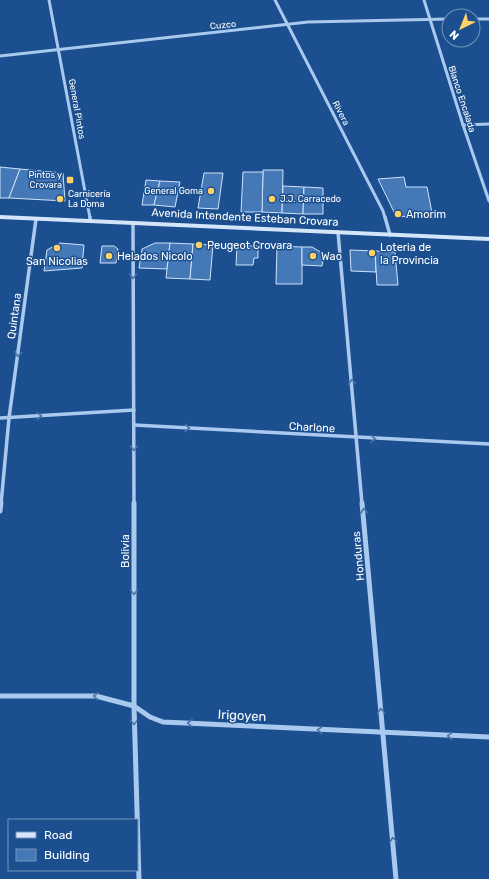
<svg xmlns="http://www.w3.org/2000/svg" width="489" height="879" font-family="Rubik,sans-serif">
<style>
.building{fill:#4478b7;stroke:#cfe3fa}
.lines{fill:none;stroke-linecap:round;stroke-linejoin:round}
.minor-far2{stroke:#a9c9ee;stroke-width:3}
.minor-far1{stroke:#a9c9ee;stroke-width:3.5}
.minor{stroke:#a9c9ee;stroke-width:5}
.secondary{fill:#d6e6fa;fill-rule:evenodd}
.oneway{stroke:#4674ac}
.poi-dot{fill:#ffd166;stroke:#1b4f8f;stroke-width:1.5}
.labels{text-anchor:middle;stroke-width:3;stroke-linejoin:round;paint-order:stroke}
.far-street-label{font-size:9px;fill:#fff;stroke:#1b4f8f}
.far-poi-label{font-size:9px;fill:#fff;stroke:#1b4f8f;text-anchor:end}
.poi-label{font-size:11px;fill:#fff;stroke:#1b4f8f;text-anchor:start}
.street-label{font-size:11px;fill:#fff;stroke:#1b4f8f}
.near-street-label{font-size:13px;fill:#fff;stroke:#1b4f8f}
</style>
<rect width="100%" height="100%" fill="#1b4f8f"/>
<!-- building -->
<g class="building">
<path d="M0,167L20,169L9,198H0Z"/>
<path d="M20,169L63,173L65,201L9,198Z"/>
<path d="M263,170H283L282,213L262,212Z"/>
<path d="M243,172H263L262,212H241Z"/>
<path d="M204,173H223L218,209L198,208Z"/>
<path d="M404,177L406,187H427L433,218L396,216L378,179Z"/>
<path d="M146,180L160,181L154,205H142Z"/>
<path d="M160,181L180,182L175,207L154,205Z"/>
<path d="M283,186L304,187L303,214L282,213Z"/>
<path d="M304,187L323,188V214H303Z"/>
<path d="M60,243L84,245L82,268L44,271L47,250Z"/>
<path d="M155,243H170L167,269L139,268L142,249Z"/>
<path d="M170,243L193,244L190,279L166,278Z"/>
<path d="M193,244L213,245L210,280L190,279Z"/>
<path d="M102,246H114L118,249L116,263H100Z"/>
<path d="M237,246H258V258H254L253,265H236Z"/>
<path d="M277,246L302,247V284H276Z"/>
<path d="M302,247H312L324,254L322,266L302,265Z"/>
<path d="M350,250L375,251L376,272L351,271Z"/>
<path d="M375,251L395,252L398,285H377Z"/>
</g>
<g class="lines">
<!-- minor-far2 -->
<g class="minor-far2">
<path d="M49,0L90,218"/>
<path d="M275,0L383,211L385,218"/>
<path d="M424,0L463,125L489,201"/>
<path d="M473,19H489"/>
<path d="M0,56L308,22L449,19"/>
<path d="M463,125L489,124"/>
</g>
<!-- minor-far1 -->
<g class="minor-far1">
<path d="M90,217V220"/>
<path d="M385,217L390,235"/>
<path d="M133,223L134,504"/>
<path d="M338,232L362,504"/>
<path d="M0,418L134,410"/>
<path d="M134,425L489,444"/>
<path d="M1,504L9,418L36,219"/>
</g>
<!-- minor -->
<g class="minor">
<path d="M134,503V706L139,879"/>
<path d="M362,503L396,879"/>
<path d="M0,511L1,503"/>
<path d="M0,696H96L134,706L150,717L163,722L489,737"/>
</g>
<!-- secondary -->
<path class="secondary" d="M0,215L489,237V241L0,219Z"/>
</g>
<!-- one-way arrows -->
<defs><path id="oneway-chevron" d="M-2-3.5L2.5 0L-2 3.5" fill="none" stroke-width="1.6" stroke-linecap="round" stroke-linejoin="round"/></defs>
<g class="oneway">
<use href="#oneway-chevron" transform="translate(133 276) rotate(90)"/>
<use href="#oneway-chevron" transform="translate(18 354) rotate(98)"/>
<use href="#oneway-chevron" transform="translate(352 382) rotate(-95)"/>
<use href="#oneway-chevron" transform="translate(39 416) rotate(-4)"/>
<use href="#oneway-chevron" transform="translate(187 428) rotate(3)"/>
<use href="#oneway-chevron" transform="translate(373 439) rotate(2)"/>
<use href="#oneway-chevron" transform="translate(134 448) rotate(90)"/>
<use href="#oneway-chevron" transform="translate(364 511) rotate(-95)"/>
<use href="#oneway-chevron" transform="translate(134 592) rotate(90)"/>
<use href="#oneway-chevron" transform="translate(96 696) rotate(-174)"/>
<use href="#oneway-chevron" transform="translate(381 711) rotate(-95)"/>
<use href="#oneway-chevron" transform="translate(134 722) rotate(88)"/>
<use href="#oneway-chevron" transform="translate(190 723) rotate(-177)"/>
<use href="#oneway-chevron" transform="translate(320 730) rotate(-177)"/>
<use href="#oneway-chevron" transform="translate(450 736) rotate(-178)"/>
<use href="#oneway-chevron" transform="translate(393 840) rotate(-95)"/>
</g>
<!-- markers -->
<g class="poi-dot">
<rect x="66" y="176" width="8" height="8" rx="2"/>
<circle cx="211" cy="191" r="4"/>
<circle cx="60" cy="199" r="4"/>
<circle cx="272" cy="199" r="4"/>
<circle cx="398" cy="214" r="4"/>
<circle cx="199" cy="245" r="4"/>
<circle cx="57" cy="248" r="4"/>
<circle cx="372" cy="253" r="4"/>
<circle cx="109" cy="256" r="4"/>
<circle cx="313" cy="256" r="4"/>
</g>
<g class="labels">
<!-- far-street labels -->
<g class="far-street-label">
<text transform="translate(223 25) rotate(-6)" y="3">Cuzco</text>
<text transform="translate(462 99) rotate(72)" y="3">Blanco Encalada</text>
<text transform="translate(77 109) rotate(80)" y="3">General Pintos</text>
<text transform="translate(341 113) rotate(63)" y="3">Rivera</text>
</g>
<!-- far-poi labels -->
<g class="far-poi-label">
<text x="62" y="178">Pintos y<tspan x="62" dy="10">Crovara</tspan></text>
<text x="203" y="194">General Goma</text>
<text x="68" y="197" text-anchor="start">Carnicería<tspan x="68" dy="10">La Doma</tspan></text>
<text x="280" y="202" text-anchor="start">J.J. Carracedo</text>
</g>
<!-- poi labels -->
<g class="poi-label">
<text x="406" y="218">Amorim</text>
<text x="207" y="249">Peugeot Crovara</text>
<text x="380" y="251">Loteria de<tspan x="380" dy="13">la Provincia</tspan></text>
<text x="117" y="260">Helados Nicolo</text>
<text x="321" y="260">Wao</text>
<text x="57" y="265" text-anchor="middle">San Nicolias</text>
</g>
<!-- street labels -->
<g class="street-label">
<text transform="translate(245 217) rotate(3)" y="4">Avenida Intendente Esteban Crovara</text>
<text transform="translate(14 316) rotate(-82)" y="4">Quintana</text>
<text transform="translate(312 427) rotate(3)" y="4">Charlone</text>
<text transform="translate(125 551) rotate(-90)" y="4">Bolivia</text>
<text transform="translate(358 556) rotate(-95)" y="4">Honduras</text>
</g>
<!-- near-street labels -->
<g class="near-street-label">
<text transform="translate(242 715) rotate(3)" y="5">Irigoyen</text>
</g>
</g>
<!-- legend -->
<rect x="8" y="819" width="130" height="52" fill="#1b4f8f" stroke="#7695bc"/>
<rect x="16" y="832" width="20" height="6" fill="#d6e6fa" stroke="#7695bc"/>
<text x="44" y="839" font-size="12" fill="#ffffff">Road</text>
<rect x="16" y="849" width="20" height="12" fill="#4478b7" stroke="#7695bc"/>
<text x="44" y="859" font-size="12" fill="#ffffff">Building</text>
<!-- north arrow -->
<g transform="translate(461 28) rotate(223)"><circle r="19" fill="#1b4f8f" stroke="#7695bc"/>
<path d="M0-3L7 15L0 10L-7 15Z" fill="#ffd166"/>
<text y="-6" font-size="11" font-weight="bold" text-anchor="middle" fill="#ffffff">N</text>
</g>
</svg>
